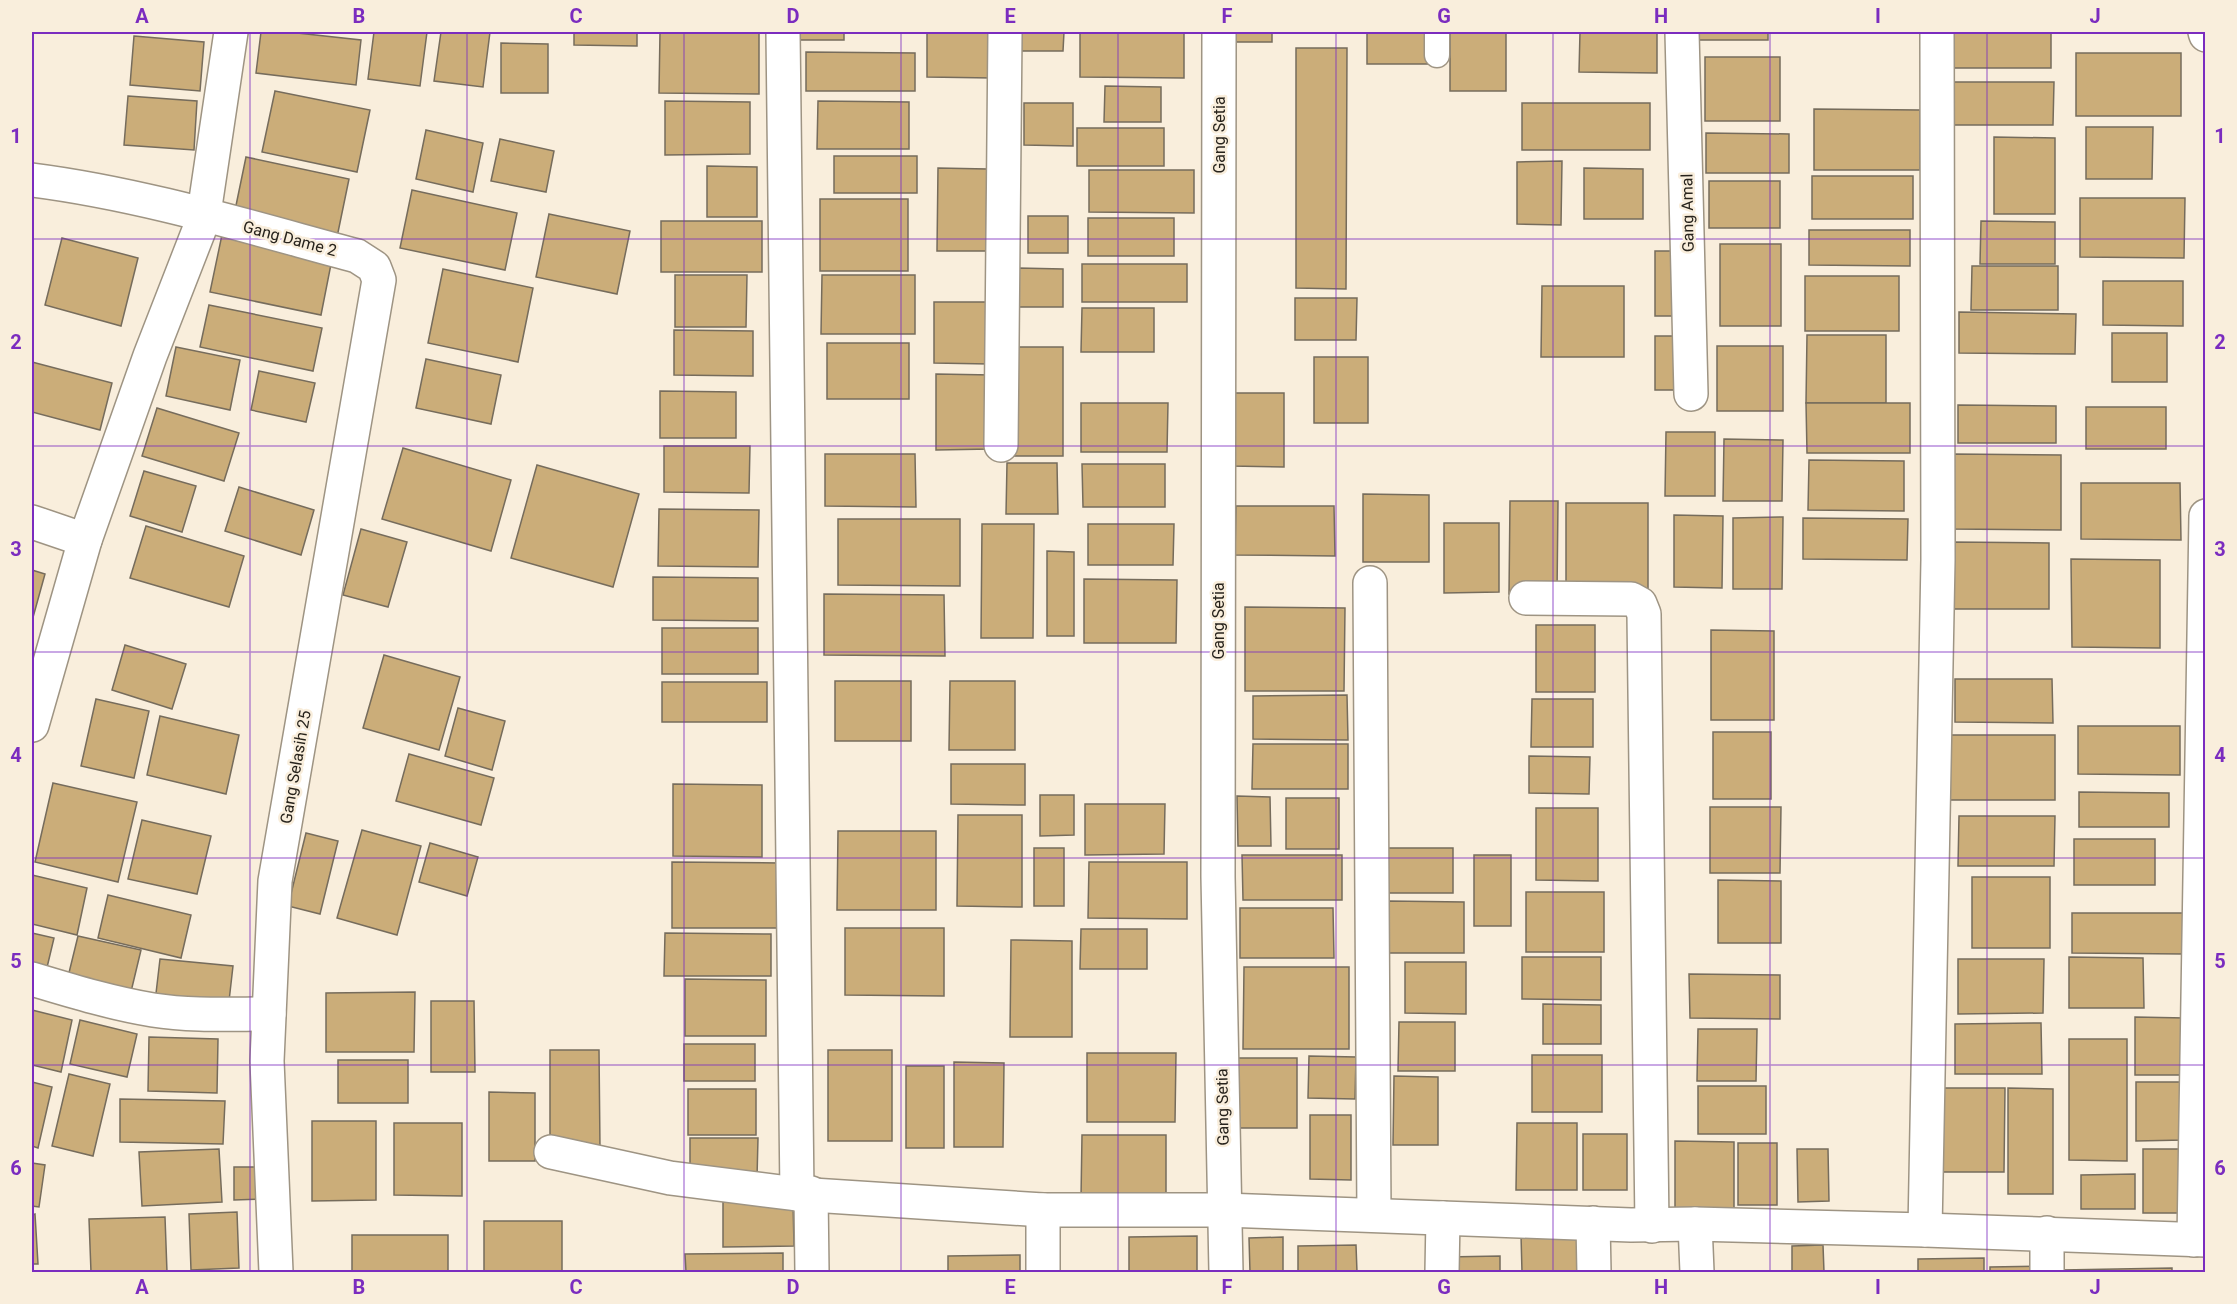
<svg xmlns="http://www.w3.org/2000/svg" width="2237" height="1304" font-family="Roboto,sans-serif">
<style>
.building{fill:#cbad79;stroke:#766c5c;stroke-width:1.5}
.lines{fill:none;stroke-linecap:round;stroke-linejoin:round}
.service-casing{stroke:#9e9483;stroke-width:27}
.minor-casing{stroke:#9e9483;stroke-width:36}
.service{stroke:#fff;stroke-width:24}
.minor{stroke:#fff;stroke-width:33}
.grid{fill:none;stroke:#7b2cbf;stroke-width:1.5;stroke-opacity:0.55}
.labels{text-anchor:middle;stroke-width:5;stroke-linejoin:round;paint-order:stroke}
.street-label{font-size:16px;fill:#27231c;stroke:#f9eedc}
.neatline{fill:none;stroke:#7b2cbf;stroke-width:2}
.grid-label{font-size:20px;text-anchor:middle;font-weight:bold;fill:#7b2cbf}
</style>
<rect width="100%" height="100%" fill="#f9eedc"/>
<!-- building -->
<g class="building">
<path d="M261,32H288L361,40L356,85L256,73Z"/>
<path d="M374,32H427L420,86L368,79Z"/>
<path d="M441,32H490L483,87L434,81Z"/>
<path d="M574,32H637V46L574,45Z"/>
<path d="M660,32H759V94L659,93Z"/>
<rect x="798" y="32" width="46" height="8"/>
<path d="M927,32H992V78L927,77Z"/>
<path d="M1018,32H1064L1063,51H1017Z"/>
<path d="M1080,32H1184V78L1080,77Z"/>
<rect x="1227" y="32" width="45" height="10"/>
<rect x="1367" y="32" width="64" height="32"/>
<rect x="1450" y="32" width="56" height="59"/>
<path d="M1580,32H1657V73L1579,72Z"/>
<rect x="1699" y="32" width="69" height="8"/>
<rect x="1951" y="32" width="100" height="36"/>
<path d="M134,36L204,42L200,91L130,85Z"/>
<path d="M501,43L548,44V93H501Z"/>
<path d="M1296,48H1347L1346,289L1296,288Z"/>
<path d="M806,52L915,53V91H806Z"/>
<rect x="2076" y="53" width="105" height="63"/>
<rect x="1705" y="57" width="75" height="64"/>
<path d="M1950,82H2054L2053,125H1949Z"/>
<path d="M1105,86L1161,87V122H1104Z"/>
<path d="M275,91L370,110L357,172L262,152Z"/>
<path d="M128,96L197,101L194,150L124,145Z"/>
<path d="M665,101L750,102V154L665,155Z"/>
<path d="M818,101L909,102V149H817Z"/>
<path d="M1024,103H1073V146L1024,145Z"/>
<rect x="1522" y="103" width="128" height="47"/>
<path d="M1814,109L1920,110V170H1814Z"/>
<path d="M2086,127H2153L2152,179H2086Z"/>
<rect x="1077" y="128" width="87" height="38"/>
<path d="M426,130L483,143L473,192L416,179Z"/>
<path d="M1706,133L1789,134V173H1706Z"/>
<path d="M1994,137L2055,138V214H1994Z"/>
<path d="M500,139L554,151L546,192L491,181Z"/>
<rect x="834" y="156" width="83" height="37"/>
<path d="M246,157L349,179L336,242L233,220Z"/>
<path d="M1562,161L1561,225L1517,224V162Z"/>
<path d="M707,166L757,167V217H707Z"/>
<path d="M938,168L987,169L986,251H937Z"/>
<path d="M1584,168L1643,169V219H1584Z"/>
<path d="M1089,170H1194V213L1089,212Z"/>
<rect x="1812" y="176" width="101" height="43"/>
<rect x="1709" y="181" width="71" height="47"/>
<path d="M412,190L517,213L505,270L400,248Z"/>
<path d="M2080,198H2185L2184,258L2080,257Z"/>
<rect x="820" y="199" width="88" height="72"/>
<path d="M549,214L630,231L617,294L536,277Z"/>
<rect x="1028" y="216" width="40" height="37"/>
<rect x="1088" y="218" width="86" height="38"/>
<rect x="661" y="221" width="101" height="51"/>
<path d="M1981,221L2055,222V264H1980Z"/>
<path d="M223,230L333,254L321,315L210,292Z"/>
<path d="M1809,230H1910V266L1809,265Z"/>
<path d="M62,238L138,258L121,326L45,305Z"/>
<rect x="1720" y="244" width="61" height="82"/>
<rect x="1655" y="251" width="26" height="65"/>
<rect x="1082" y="264" width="105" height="38"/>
<path d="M1972,266H2058V310H1971Z"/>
<path d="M1018,268L1063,269V307H1018Z"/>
<path d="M443,269L533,288L518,362L428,343Z"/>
<path d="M675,275H747L746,327H675Z"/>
<path d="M822,275H915V334H821Z"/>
<rect x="1805" y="276" width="94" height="55"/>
<path d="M2103,281H2183V326L2103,325Z"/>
<path d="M1542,286H1624V357H1541Z"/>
<path d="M1295,298H1357L1356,340H1295Z"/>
<path d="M934,302H989V364L934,363Z"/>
<path d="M209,305L322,328L313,371L200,347Z"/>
<path d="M1082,308H1154V352H1081Z"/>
<path d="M1959,312L2076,314L2075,354L1959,353Z"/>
<path d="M674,330L753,331V376L674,375Z"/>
<rect x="2112" y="333" width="55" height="49"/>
<path d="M1807,335H1886V403H1806Z"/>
<rect x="1655" y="336" width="29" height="54"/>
<rect x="827" y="343" width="82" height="56"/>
<rect x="1717" y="346" width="66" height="65"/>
<path d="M176,347L240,360L230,410L166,396Z"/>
<path d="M1006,347H1063V456H1005Z"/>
<rect x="1314" y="357" width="54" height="66"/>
<path d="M426,359L501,375L491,424L416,408Z"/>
<path d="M32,362L112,383L100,430L32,412Z"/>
<path d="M259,371L315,383L306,422L251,410Z"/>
<path d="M936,374L992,375L991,449L936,450Z"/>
<path d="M660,391L736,392V438H660Z"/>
<path d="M1232,393H1284V467L1231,466Z"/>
<path d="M1081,403H1168L1167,452H1081Z"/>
<path d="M1806,403H1910V453H1807Z"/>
<path d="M1958,405L2056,406V443H1958Z"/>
<rect x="2086" y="407" width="80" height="42"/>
<path d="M157,408L239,433L224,481L142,456Z"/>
<path d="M1666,432H1715V496H1665Z"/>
<path d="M1724,439L1783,440L1782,501H1723Z"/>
<path d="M664,446H750L749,493L664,492Z"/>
<path d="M403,448L511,480L491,551L382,519Z"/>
<path d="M825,454H915L916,507L825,506Z"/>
<path d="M1953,454L2061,455V530L1952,529Z"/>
<path d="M1809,460L1904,461V511L1808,510Z"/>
<path d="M1007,463H1057L1058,514H1006Z"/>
<path d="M1082,464H1165V507H1083Z"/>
<path d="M537,465L639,494L613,587L511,558Z"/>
<path d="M144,471L196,486L182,532L130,516Z"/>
<path d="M2081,483H2180L2181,540L2081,539Z"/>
<path d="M239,487L314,510L301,555L225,531Z"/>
<path d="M1363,494L1429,495V562H1363Z"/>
<path d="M1510,501H1558L1557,595L1509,594Z"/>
<rect x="1566" y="503" width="82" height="86"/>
<path d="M1236,506H1334L1335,556L1235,555Z"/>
<path d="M659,509L759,510L758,567L658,566Z"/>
<path d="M1674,515L1723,516L1722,588L1674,587Z"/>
<path d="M1783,517L1782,589H1733V518Z"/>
<path d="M1803,518L1908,519L1907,560L1803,559Z"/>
<path d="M838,519H960V586L838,585Z"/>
<path d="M1444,523H1499V592L1444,593Z"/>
<path d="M982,524H1034L1033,638H981Z"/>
<path d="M1088,524H1174L1173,565H1088Z"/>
<path d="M146,526L244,556L229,607L130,578Z"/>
<path d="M361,529L407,542L388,607L343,595Z"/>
<path d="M1951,542L2049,543V609H1951Z"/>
<path d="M1047,551L1074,552V636H1047Z"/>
<path d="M2071,559L2160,560V648L2072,647Z"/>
<path d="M32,570L45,574L32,621Z"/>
<path d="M653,577L758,578V621L653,620Z"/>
<path d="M1084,579L1177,580L1176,643H1084Z"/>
<path d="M824,594L944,595L945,656L824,655Z"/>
<path d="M1245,607L1345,608L1344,691H1245Z"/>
<rect x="1536" y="625" width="59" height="67"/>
<rect x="662" y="628" width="96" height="46"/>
<path d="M1711,630L1774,631V720H1711Z"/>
<path d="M125,645L186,664L172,709L112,690Z"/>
<path d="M384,655L460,677L439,750L363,728Z"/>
<path d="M1955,679H2052L2053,723L1955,722Z"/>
<rect x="835" y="681" width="76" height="60"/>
<path d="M950,681H1015V750H949Z"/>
<rect x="662" y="682" width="105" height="40"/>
<path d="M1347,695L1348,740L1253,739V696Z"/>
<path d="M96,699L149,711L134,778L81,766Z"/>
<path d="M1532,699H1593V747H1531Z"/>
<path d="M458,708L505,721L492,770L445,756Z"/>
<path d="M160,716L239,735L226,794L147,775Z"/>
<path d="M2078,726H2180V775L2078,774Z"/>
<rect x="1713" y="732" width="58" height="67"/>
<path d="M1946,735H2055V800H1945Z"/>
<path d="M1253,744H1348V789H1252Z"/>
<path d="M409,754L494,778L481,825L396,801Z"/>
<path d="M1529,756L1590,757L1589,794L1529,793Z"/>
<path d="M951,764H1025V805L951,804Z"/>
<path d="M53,783L137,802L118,882L35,862Z"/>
<path d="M673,784L762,785V857L673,856Z"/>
<path d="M2079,792L2169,793V827H2079Z"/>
<path d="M1040,795H1074V835L1040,836Z"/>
<path d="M1237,796L1270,797L1271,846H1238Z"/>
<rect x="1286" y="798" width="53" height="51"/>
<path d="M1085,804H1165L1164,854L1085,855Z"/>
<path d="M1710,807H1781L1780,873H1710Z"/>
<path d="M1536,808H1598V881L1536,880Z"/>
<path d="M958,815H1022V907L957,906Z"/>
<path d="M1959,816H2055L2054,866H1958Z"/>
<path d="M142,820L211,836L197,894L128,879Z"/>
<path d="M362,830L421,846L397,935L337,918Z"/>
<path d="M838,831H936V910H837Z"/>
<path d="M306,833L338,841L320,914L288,906Z"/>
<rect x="2074" y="839" width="81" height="46"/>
<path d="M430,843L478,857L467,896L419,882Z"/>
<rect x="1034" y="848" width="30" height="58"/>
<rect x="1382" y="848" width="71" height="45"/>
<path d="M1242,855H1342V900H1243Z"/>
<rect x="1474" y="855" width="37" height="71"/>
<path d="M672,862L779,863L778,928H672Z"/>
<path d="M1089,862H1187V919L1088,918Z"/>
<path d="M32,875L87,888L77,935L32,924Z"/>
<rect x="1972" y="877" width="78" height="71"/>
<path d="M1718,880L1781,881V943H1718Z"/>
<rect x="1526" y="892" width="78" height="60"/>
<path d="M108,895L191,915L181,958L98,938Z"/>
<path d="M1389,901L1464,902V953H1389Z"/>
<path d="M1240,908H1333L1334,958H1240Z"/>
<path d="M2072,913H2184L2183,954L2072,953Z"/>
<path d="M845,928H944V996L845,995Z"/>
<path d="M1081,929H1147V969H1080Z"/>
<path d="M32,933L54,938L44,980L32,977Z"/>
<path d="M665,933L771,934V976H664Z"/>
<path d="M78,936L141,950L129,1000L66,985Z"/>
<path d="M1011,940L1072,941V1037H1010Z"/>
<path d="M1522,957H1601V1000L1522,999Z"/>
<path d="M2069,957L2143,958L2144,1008H2069Z"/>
<path d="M160,959L233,966L228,1010L155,1002Z"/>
<path d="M1958,959H2044L2043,1013L1958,1014Z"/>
<path d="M1405,962H1466V1014L1405,1013Z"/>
<path d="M1244,967H1349V1049H1243Z"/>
<path d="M1689,974L1780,975V1019L1690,1018Z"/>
<path d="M685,979L766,980V1036H685Z"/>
<path d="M415,992L414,1052H326V993Z"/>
<path d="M431,1001H474L475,1072H431Z"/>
<path d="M1543,1004L1601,1005V1044H1543Z"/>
<path d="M32,1010L72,1020L61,1072L32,1065Z"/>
<path d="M2135,1017L2185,1018V1075H2135Z"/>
<path d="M80,1020L137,1034L127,1077L70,1064Z"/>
<path d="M1399,1022H1455V1071H1398Z"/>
<path d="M2041,1023L2042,1074H1955V1024Z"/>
<path d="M1698,1029H1757L1756,1081H1697Z"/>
<path d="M149,1037L218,1039L217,1093L148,1091Z"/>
<path d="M2069,1039H2127V1161L2069,1160Z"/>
<rect x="684" y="1044" width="71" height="37"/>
<path d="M550,1050H599L600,1148H550Z"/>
<rect x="828" y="1050" width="64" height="91"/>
<path d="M1087,1053H1176L1175,1122H1087Z"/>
<rect x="1532" y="1055" width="70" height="57"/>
<path d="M1309,1056L1356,1057L1355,1099L1308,1098Z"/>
<rect x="1237" y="1058" width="60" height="70"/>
<rect x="338" y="1060" width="70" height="43"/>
<path d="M954,1062L1004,1063L1003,1147H954Z"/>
<rect x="906" y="1066" width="38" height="82"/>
<path d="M69,1074L110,1084L93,1156L52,1146Z"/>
<path d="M1394,1076L1438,1077V1145H1393Z"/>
<path d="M32,1082L52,1087L38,1148L32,1146Z"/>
<path d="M2136,1082H2184V1140L2136,1141Z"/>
<rect x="1698" y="1086" width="68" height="48"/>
<path d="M1942,1088H2005L2004,1172H1941Z"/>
<path d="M2008,1088L2053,1089V1194H2008Z"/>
<rect x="688" y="1089" width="68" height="46"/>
<path d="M489,1092L535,1093V1161H489Z"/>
<path d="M120,1099L225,1101L223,1144L120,1142Z"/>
<path d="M1310,1115H1351V1180L1310,1179Z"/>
<path d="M312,1121H376V1200L312,1201Z"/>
<path d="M394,1123H462V1196L394,1195Z"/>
<path d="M1517,1123H1577V1190H1516Z"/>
<rect x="1583" y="1134" width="44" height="56"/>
<path d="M1082,1135H1166V1199L1081,1198Z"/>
<path d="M690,1138H758L757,1178H690Z"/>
<path d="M1675,1141L1734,1142V1210L1675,1209Z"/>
<rect x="1738" y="1143" width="39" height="62"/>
<path d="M219,1149L222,1202L142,1206L139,1152Z"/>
<path d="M1797,1149H1828L1829,1201L1798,1202Z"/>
<rect x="2143" y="1149" width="44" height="64"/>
<path d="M32,1163L45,1165L39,1207L32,1206Z"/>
<path d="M234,1167H261V1199L234,1200Z"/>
<path d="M2135,1174V1209H2081V1175Z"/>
<path d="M793,1201L794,1246L723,1247V1202Z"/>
<path d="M237,1212L239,1268L191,1270L189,1214Z"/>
<path d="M35,1214L38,1264H32V1215Z"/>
<path d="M165,1217L167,1272H91L89,1219Z"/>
<rect x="484" y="1221" width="78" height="51"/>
<path d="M1588,1233L1589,1272H1522L1521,1235Z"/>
<rect x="352" y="1235" width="96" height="37"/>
<path d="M1197,1236V1272H1129V1237Z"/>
<path d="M1283,1237V1272H1250L1249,1238Z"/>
<path d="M1356,1245L1357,1272H1298V1246Z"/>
<path d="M1823,1245L1824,1272H1792V1246Z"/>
<path d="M783,1253V1272H686L685,1254Z"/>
<path d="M1020,1255V1272H948V1256Z"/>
<path d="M1500,1256V1272H1446V1257Z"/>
<path d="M1984,1258V1272H1918V1259Z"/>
<path d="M2046,1266V1272H1990V1267Z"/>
<path d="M2172,1268V1272H2062V1270Z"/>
</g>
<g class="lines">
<defs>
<path id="service" d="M1437,32V55"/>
<g id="minor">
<path d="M783,32L797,1194"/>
<path d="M1219,32L1218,877L1226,1272"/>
<path d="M1682,32L1691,394"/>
<path d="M2205,32L2206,35"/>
<path d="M32,180C142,194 249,227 357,256L374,267L379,280L275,881L267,1061L276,1272"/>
<path d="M1001,445L1005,32"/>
<path d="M32,522L85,540"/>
<path d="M1370,583L1374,1215"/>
<path d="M1526,598L1631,599L1640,604L1644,614L1652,1226"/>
<path d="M32,725L85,540L150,356L203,220L231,32"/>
<path d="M32,979C72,991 111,1003 153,1010C191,1016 231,1014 269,1014"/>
<path d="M551,1152L670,1178L797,1194L1043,1210H1224L1631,1225L1695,1224L1925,1230L2206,1240"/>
<path d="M811,1193L812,1272"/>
<path d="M1043,1210V1272"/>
<path d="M1593,1223L1594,1272"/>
<path d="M1695,1224L1697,1272"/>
<path d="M1925,1230L1938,560L1937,32"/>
<path d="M2047,1233V1272"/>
<path d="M2194,1240L2206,516"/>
<path d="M1442,1272L1443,1218"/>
</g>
</defs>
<!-- service casing -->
<use href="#service" class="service-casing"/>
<!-- minor casing -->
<use href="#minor" class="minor-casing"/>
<!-- service -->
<use href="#service" class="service"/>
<!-- minor -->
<use href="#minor" class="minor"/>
</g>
<!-- grid -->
<path class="grid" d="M250,32V1272M467,32V1272M684,32V1272M901,32V1272M1118,32V1272M1336,32V1272M1553,32V1272M1770,32V1272M1987,32V1272M32,239H2206M32,446H2206M32,652H2206M32,858H2206M32,1065H2206"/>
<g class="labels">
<!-- street labels -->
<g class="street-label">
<text transform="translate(1219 135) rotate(-90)" y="6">Gang Setia</text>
<text transform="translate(1687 213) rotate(-91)" y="6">Gang Amal</text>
<text transform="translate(290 238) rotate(15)" y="6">Gang Dame 2</text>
<text transform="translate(1218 621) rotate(-90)" y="6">Gang Setia</text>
<text transform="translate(295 767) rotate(-80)" y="6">Gang Selasih 25</text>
<text transform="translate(1222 1107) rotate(-91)" y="6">Gang Setia</text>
</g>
</g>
<!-- border -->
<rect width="2237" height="1304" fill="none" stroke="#f9eedc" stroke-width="66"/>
<rect x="33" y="33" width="2171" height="1238" class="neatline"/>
<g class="grid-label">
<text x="142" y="23">A</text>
<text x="359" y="23">B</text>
<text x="576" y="23">C</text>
<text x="793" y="23">D</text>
<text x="1010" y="23">E</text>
<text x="1227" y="23">F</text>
<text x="1444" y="23">G</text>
<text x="1661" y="23">H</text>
<text x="1878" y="23">I</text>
<text x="2095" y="23">J</text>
<text x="16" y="143">1</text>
<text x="2220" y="143">1</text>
<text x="16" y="349">2</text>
<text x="2220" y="349">2</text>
<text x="16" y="556">3</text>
<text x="2220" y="556">3</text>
<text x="16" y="762">4</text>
<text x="2220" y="762">4</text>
<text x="16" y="968">5</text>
<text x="2220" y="968">5</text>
<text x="16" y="1175">6</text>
<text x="2220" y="1175">6</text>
<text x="142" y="1294">A</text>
<text x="359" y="1294">B</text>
<text x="576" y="1294">C</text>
<text x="793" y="1294">D</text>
<text x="1010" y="1294">E</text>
<text x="1227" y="1294">F</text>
<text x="1444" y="1294">G</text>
<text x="1661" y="1294">H</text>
<text x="1878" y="1294">I</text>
<text x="2095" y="1294">J</text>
</g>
</svg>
